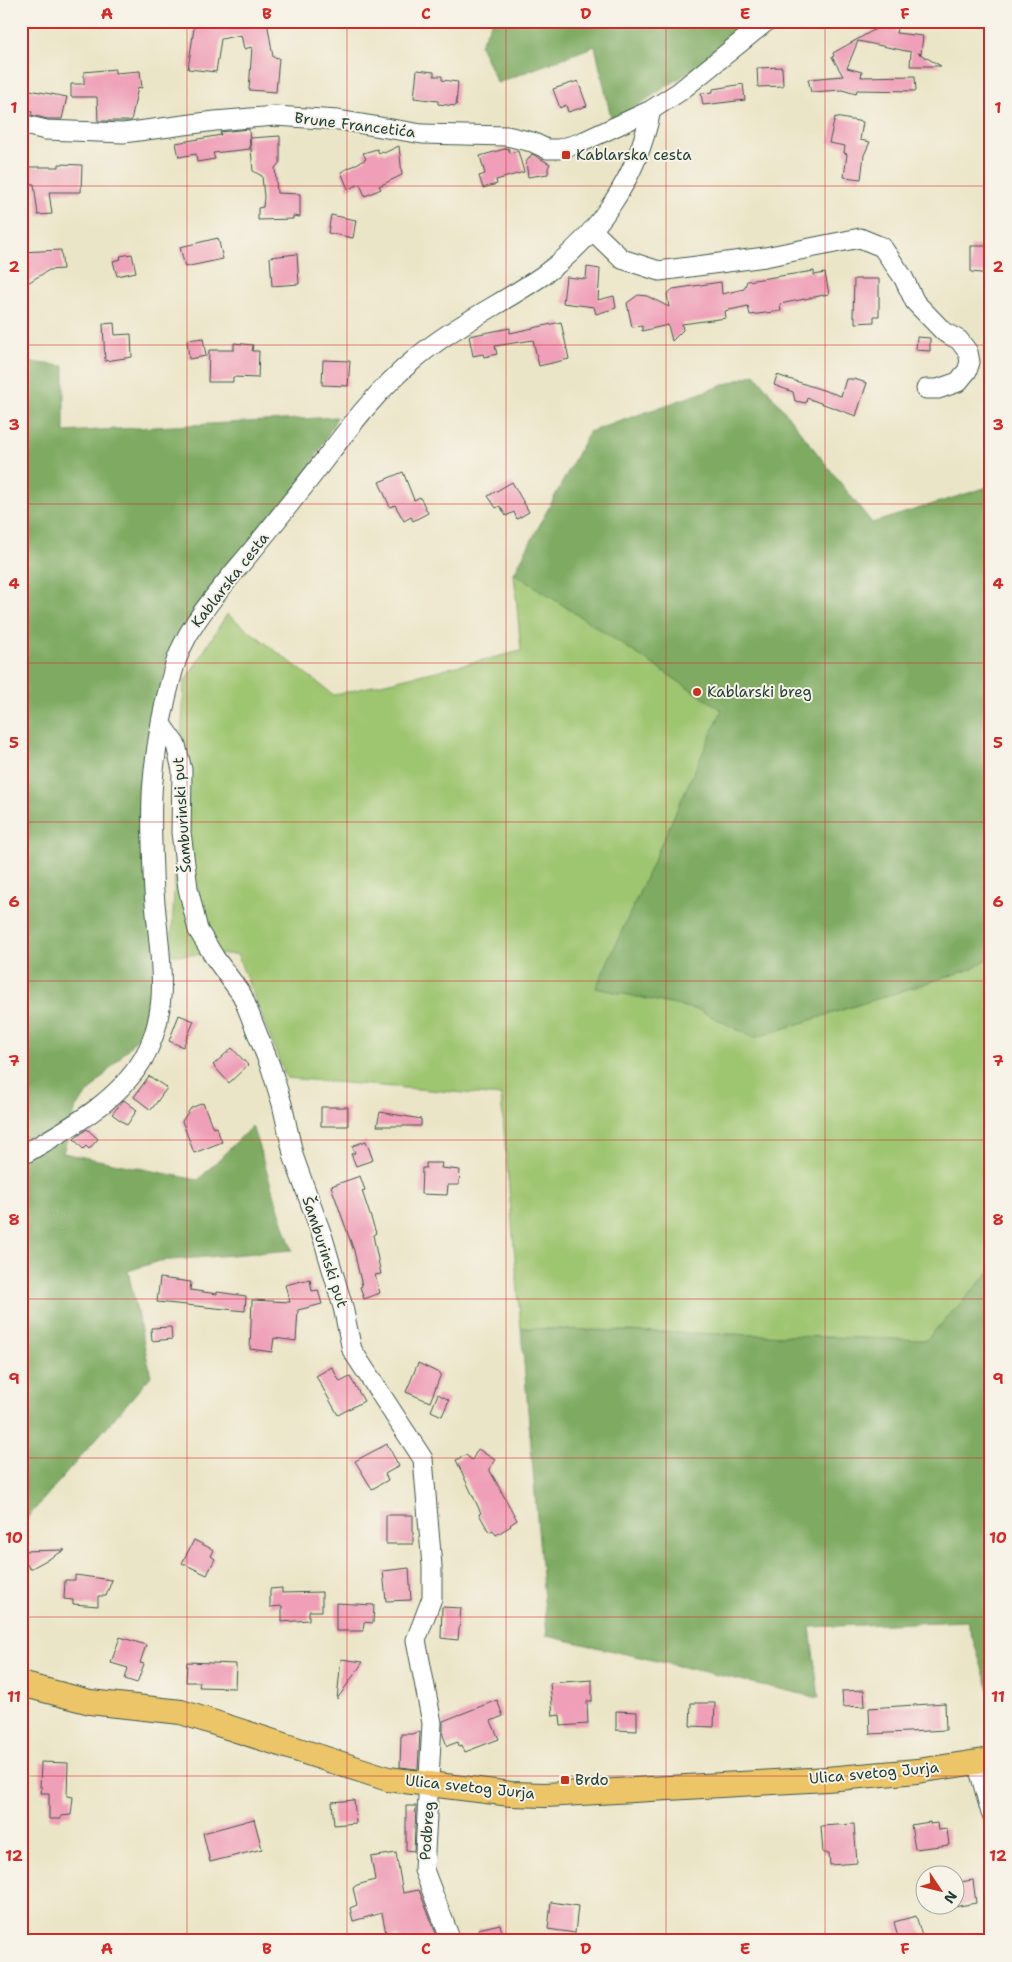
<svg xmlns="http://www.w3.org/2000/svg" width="1012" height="1962" font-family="'Shantell Sans',sans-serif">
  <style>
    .green { fill: #9ec570; stroke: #5e8152 }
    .forest { fill: #7eaa62; stroke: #4e744b }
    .building { fill: #ef9fb7 }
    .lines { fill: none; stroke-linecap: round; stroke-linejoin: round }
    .minor-casing { stroke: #3e564a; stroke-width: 21 }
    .major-casing { stroke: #3e564a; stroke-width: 26 }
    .minor { stroke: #fff; stroke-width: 19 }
    .major { stroke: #ecc569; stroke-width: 24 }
    .grid { fill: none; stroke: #d62828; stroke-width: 1; stroke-opacity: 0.55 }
    .poi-dot { fill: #c8321e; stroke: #f7f3e8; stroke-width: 2 }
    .labels { text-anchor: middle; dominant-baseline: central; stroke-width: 4; stroke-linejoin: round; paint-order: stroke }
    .street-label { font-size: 15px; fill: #1f3d34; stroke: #f7f3e8 }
    .poi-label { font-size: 15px; fill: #1f3d34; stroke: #f7f3e8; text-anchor: start }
    .neatline { fill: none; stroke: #d62828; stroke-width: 2 }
    .grid-label { font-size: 16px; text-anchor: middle; font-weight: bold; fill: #d62828 }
  </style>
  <rect width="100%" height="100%" fill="#f7f3e8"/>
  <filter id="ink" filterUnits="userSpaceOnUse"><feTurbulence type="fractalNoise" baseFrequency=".02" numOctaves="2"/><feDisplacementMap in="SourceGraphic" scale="10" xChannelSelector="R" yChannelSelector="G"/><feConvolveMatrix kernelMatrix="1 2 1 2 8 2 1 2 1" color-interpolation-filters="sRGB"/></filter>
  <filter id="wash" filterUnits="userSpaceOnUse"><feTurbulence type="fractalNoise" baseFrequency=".0096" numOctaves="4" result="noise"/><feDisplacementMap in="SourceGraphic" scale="20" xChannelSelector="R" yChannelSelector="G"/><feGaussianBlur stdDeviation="1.12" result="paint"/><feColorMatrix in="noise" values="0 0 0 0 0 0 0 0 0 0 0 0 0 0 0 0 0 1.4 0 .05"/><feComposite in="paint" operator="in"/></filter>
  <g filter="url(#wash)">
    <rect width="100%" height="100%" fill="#ebe5c7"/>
    <path class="green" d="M514 573 723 710 596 988 699 1010 754 1038 974 968 991 956V1105L986 1112 991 1118V1271L926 1340 521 1328 501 1096 286 1078 237 954 171 955 184 683 227 614 334 695 521 651Z"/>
    <path class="forest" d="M492 21H746L704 62 612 122 595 46 497 83 480 45Z
      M21 361 64 366V432L337 417 303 481 175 637 154 709 155 956 146 1028 76 1107 63 1153 198 1180 252 1126 292 1250 159 1261 128 1271 151 1376 21 1525Z
      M755 374 872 523 991 486V956L974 968 754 1038 699 1010 596 988 722 710 514 573 589 432Z
      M991 1271V1696L967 1621 810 1627 819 1698 547 1636 521 1328 926 1340Z"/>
    <g id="blocks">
      <path class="building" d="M195 21H267L273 57 279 58 276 92 249 90 252 47 244 49 241 35 221 39 216 72 188 69Z
        M888 22 898 24 896 33 923 36 921 54 918 53 941 66H910L911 52 858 41 847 68 862 72 861 77 915 76 916 91 857 90 856 94 842 90 811 92 808 79 843 76 832 57 834 56 833 53Z
        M782 67 783 86 758 87 757 68Z
        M115 69V73L140 71 142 88 138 87 131 121H98L97 97H71V84H84V72Z
        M417 70 434 72V76H442V80L458 82 456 106 438 104V101L414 98Z
        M578 81 587 106 568 112 566 105 560 108 553 89Z
        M743 84 745 100 703 105 701 93 713 92V89Z
        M24 89 67 97 62 119H48L31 115 32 112 21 110Z
        M835 117 863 122 860 140 870 142 864 155 861 179 844 177 847 154 844 153 845 146 829 143Z
        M249 129 250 149 213 153 215 159 197 162 196 154 179 157 176 143 221 135 220 132Z
        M280 136V162L275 168 277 193 300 194V217L293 216V219L258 220V208L263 207 264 197 262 176 253 171 250 138Z
        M399 146 402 175 379 186 381 189 365 196 360 184 348 189 341 172 366 159 363 153 377 149 379 153 383 151 384 153Z
        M508 148 510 153 518 151 524 172 496 180 497 184 483 188 479 176 485 174 480 156Z
        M532 154 550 164 548 168V174L528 177 526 162Z
        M59 164 82 165 81 192H49L52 214 38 215 34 184 21 183V167H59Z
        M331 215 356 220 353 238 328 233Z
        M218 238 223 259 185 267 180 247Z
        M971 246H991V274L971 272Z
        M61 250 63 269 49 270 21 287V252Z
        M132 254 136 272 117 276 113 261 121 259 120 256Z
        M297 254 299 284 272 286 270 257Z
        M587 267 600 269 598 300 614 296 616 308 596 314 594 307 563 303 566 277 586 279Z
        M814 271V275L825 273 829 294 780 304 781 311 750 315 748 306 725 311 726 318 682 324 683 330 672 341 668 325 642 331V326L632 327 627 303 638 295 647 296 669 307 667 294 673 289 721 282 722 294 744 289 747 281Z
        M854 279H879V316H874V322L855 323V316H853Z
        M561 322 569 359 539 366 533 340 495 346 497 354 484 357 483 354 473 356 469 336 510 328V333Z
        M114 323 115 335 131 334 132 357 105 361 103 324Z
        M917 337 930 338V351L916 350Z
        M203 338 206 356 189 359 187 340Z
        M234 343 253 345 252 351H259L258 378 233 377V382H208L209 350H234Z
        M323 360 350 361 348 386 322 385Z
        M777 375 841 396 846 379H854L867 383 856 416 807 398 806 403 795 401 793 392 774 385Z
        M403 472 414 500 420 497 428 513 413 521 411 517 404 521 395 505 390 507 379 482Z
        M512 482 529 512 517 519 514 512 506 516 500 506 496 508 488 496Z
        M179 1015 194 1021 183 1047 169 1041Z
        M232 1048 248 1065 229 1083 213 1065Z
        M149 1076 167 1088 151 1110 134 1097Z
        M124 1100 137 1110 127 1125 112 1114Z
        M203 1103 213 1128 216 1127 222 1142 194 1153 182 1121 191 1108Z
        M321 1107H348V1126H321Z
        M380 1112 421 1119V1126H377Z
        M87 1129 98 1139 89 1149 86 1146 83 1149 74 1139Z
        M366 1141 373 1160 356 1166 351 1154 355 1153 352 1146Z
        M426 1163H442L441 1168 460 1170 459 1185H448L447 1195 421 1194 422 1168H426Z
        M360 1176 365 1190 362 1191 376 1233 373 1235 381 1274 375 1275 380 1293 364 1299 360 1287 362 1286 354 1251 331 1186Z
        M160 1278 191 1282 190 1290 217 1294V1292L246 1296 245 1311 157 1302Z
        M310 1279 312 1291 318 1290 322 1304 298 1310 296 1341 274 1338 272 1352 250 1349 252 1300 290 1302 285 1285Z
        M171 1327 172 1339 152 1341 151 1328Z
        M418 1363 441 1374 430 1402 406 1392Z
        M332 1367 340 1382 350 1377 364 1401 338 1415 316 1376Z
        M438 1394 449 1400 442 1416 431 1411Z
        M387 1444 399 1466 385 1474 388 1480 372 1489 355 1461Z
        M478 1449 495 1460 489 1469 517 1520 510 1525 511 1526 496 1535 493 1530 489 1532 479 1514 481 1513 456 1460 466 1455 472 1460Z
        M386 1515H413V1544H386Z
        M194 1540 214 1550 211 1556 215 1559 207 1575 182 1563Z
        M65 1550 30 1569 21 1556V1551Z
        M409 1568 411 1600 386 1601 383 1571Z
        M75 1575 112 1580 106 1596H98V1606L73 1604V1600L64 1599 65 1580H75Z
        M282 1588V1593L322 1592V1611H309V1620L282 1622V1606L270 1607V1589Z
        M336 1603 374 1605 373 1623 364 1622 363 1631H336Z
        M442 1607 461 1608 458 1640 441 1638Z
        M120 1637 146 1645 140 1663 144 1664 137 1683 125 1679 128 1668 111 1663Z
        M341 1659 363 1662 337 1699Z
        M187 1662 236 1664 235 1688 199 1687 200 1682H186Z
        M592 1680V1701H587L588 1724 561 1726 560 1715 553 1716 550 1683Z
        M864 1690 865 1706 843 1707 842 1691Z
        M497 1700 503 1716 491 1721 499 1739 465 1752 462 1745 459 1746 458 1742 447 1746 443 1735V1721Z
        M691 1703H715L714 1727 690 1726Z
        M945 1703 946 1730 870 1734 869 1708Z
        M616 1711 637 1712V1731L616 1730Z
        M420 1731 418 1769 400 1767 401 1734H412Z
        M41 1762 68 1763 67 1796 73 1797 71 1815 61 1816V1819H49V1793H41L42 1787H40Z
        M354 1800 356 1823 334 1825 332 1802Z
        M406 1806H416L414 1851 406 1850Z
        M254 1819 262 1849 210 1862 203 1833Z
        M930 1822V1824L937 1823 938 1830 947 1829 949 1845 915 1849 911 1825Z
        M854 1824 857 1863 830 1865 829 1853H823L821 1826Z
        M396 1853 403 1893 419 1890 439 1941H400L399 1936 387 1938 382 1913 353 1921 350 1908 357 1905 353 1888 357 1885 375 1880 371 1857Z
        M973 1880 976 1903 954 1907V1883Z
        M551 1902 578 1906 575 1933 548 1929Z
        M916 1916 922 1936 899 1941 894 1922Z
        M500 1924 504 1941H481L478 1929Z"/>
    </g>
  </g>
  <g filter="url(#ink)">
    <use href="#blocks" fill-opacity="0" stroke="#3e564a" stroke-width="1"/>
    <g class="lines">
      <g class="minor-casing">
        <path id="minor" d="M21 124 46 130 123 133 215 121 275 116 338 120 422 134 507 136 532 142 547 149H559L580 143 651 110 679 92 767 21
          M593 231 622 259 659 271 765 257 860 238 882 247 903 277 915 302 944 332 959 340 968 352 970 362 967 371 958 382 938 389H926
          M161 724 176 745 182 770 181 832 188 888 198 930 215 958 242 995 271 1068 282 1104 294 1158 323 1238 343 1307 352 1350 423 1459 432 1566V1598L416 1640 432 1723 424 1870 451 1941
          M21 1156C65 1130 116 1104 143 1059 177 1001 154 935 153 872 152 842 150 811 153 781 156 744 163 707 173 671 183 633 209 603 234 572 254 549 273 525 292 501 333 451 365 400 416 358 454 326 501 304 542 276 597 237 638 177 651 110
          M977 1762 991 1813"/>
      </g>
      <g class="major-casing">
        <path id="major" d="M21 1684 90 1702 181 1712 388 1779 511 1794 545 1795 827 1779 917 1771 991 1760"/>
      </g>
      <use href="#minor" class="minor"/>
      <use href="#major" class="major"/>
    </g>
  </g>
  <path class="grid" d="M187 21V1941M347 21V1941M506 21V1941M666 21V1941M825 21V1941M21 186H991M21 345H991M21 504H991M21 663H991M21 822H991M21 981H991M21 1140H991M21 1299H991M21 1458H991M21 1617H991M21 1776H991"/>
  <g class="poi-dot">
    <rect x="561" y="150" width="10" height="10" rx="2.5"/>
    <circle cx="697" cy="692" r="5"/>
    <rect x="560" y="1775" width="10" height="10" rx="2.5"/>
  </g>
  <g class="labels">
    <g class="street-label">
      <text transform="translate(355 125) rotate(7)">Brune Francetića</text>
      <text transform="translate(230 580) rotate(-52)">Kablarska cesta</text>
      <text transform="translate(182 815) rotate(-94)">Šamburinski put</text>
      <text transform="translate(325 1252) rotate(72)">Šamburinski put</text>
      <text transform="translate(874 1773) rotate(-5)">Ulica svetog Jurja</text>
      <text transform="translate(470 1787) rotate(6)">Ulica svetog Jurja</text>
      <text transform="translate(427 1831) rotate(-86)">Podbreg</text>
    </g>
    <g class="poi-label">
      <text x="576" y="155">Kablarska cesta</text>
      <text x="707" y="692">Kablarski breg</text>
      <text x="575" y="1780">Brdo</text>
    </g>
  </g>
  <rect width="1012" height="1962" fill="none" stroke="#f7f3e8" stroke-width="55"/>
  <g transform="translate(940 1890) rotate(125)"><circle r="24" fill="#f7f3e8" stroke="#a1aaa0"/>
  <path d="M0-4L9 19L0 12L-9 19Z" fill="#c8321e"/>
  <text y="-8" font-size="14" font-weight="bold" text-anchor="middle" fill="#1f3d34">N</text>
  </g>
  <rect x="28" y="28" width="956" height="1906" class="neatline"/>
  <g class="grid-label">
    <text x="107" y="19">A</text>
    <text x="267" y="19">B</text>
    <text x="426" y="19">C</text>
    <text x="586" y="19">D</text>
    <text x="745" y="19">E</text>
    <text x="905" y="19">F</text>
    <text x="14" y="113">1</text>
    <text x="998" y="113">1</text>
    <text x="14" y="272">2</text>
    <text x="998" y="272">2</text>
    <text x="14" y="430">3</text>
    <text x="998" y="430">3</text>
    <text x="14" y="589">4</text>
    <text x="998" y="589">4</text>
    <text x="14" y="748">5</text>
    <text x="998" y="748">5</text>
    <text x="14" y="907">6</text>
    <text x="998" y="907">6</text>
    <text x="14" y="1066">7</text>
    <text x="998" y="1066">7</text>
    <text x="14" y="1225">8</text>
    <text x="998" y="1225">8</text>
    <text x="14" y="1384">9</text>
    <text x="998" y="1384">9</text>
    <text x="14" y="1543">10</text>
    <text x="998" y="1543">10</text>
    <text x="14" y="1702">11</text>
    <text x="998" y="1702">11</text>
    <text x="14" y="1861">12</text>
    <text x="998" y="1861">12</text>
    <text x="107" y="1954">A</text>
    <text x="267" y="1954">B</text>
    <text x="426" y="1954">C</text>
    <text x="586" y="1954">D</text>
    <text x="745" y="1954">E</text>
    <text x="905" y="1954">F</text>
  </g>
</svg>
